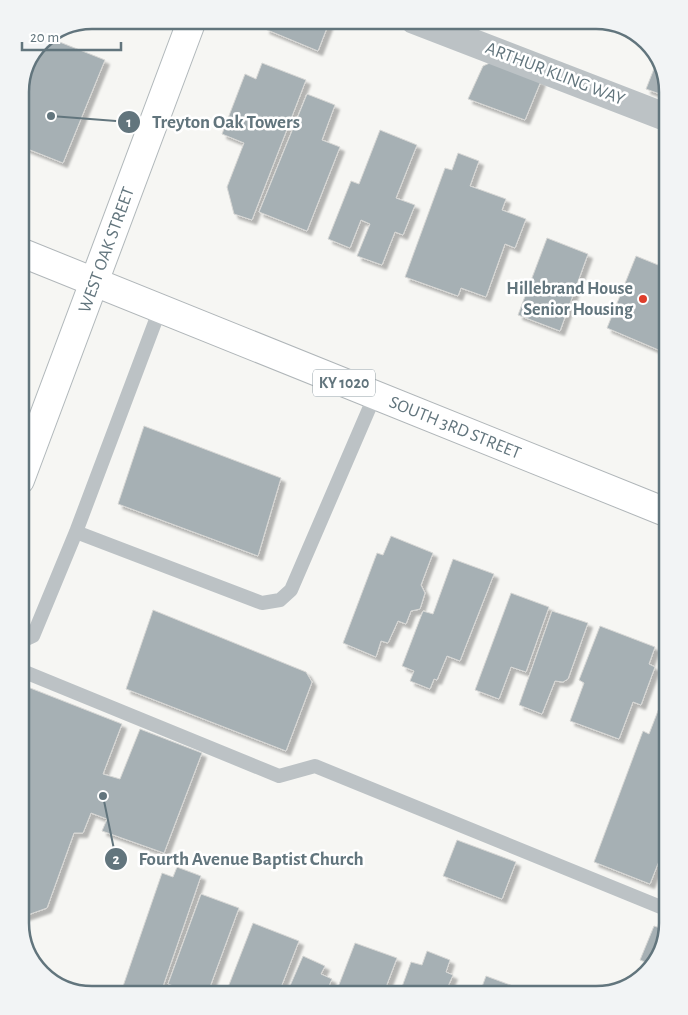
<svg xmlns="http://www.w3.org/2000/svg" width="688" height="1015" font-family="'Alegreya Sans',sans-serif">
  <style>
    .building { fill: #a6b0b4; stroke: #d7d7d5; filter: url(#shadow) }
    .lines { fill: none; stroke-linecap: round; stroke-linejoin: round }
    .secondary-casing { stroke: #b1b8bb; stroke-width: 30 }
    .primary-casing { stroke: #b0b6b9; stroke-width: 30 }
    .lane { stroke: #bcc2c5; stroke-width: 14 }
    .street { stroke: #bcc2c5; stroke-width: 28 }
    .secondary { stroke: #fff; stroke-width: 28 }
    .primary { stroke: #fff; stroke-width: 28 }
    .poi-dot { fill: #de3d2b; stroke: #fff; stroke-width: 2 }
    .labels { text-anchor: middle; dominant-baseline: central; stroke-width: 5; stroke-linejoin: round; paint-order: stroke }
    .shield { fill: #fff; stroke: #919ea4; stroke-width: 1 }
    .shield-label { font-size: 16px; font-weight: bold; fill: #62757d }
    .street-label { font-size: 18px; fill: #62757d; stroke: #fff }
    .poi-label { font-size: 18px; font-weight: bold; fill: #62757d; stroke: #fff; text-anchor: end }
    .rim { fill: none; stroke: #62757d; stroke-width: 2.5 }
    .leader { fill: none; stroke: #62757d; stroke-width: 2 }
    .callout-dot { fill: #62757d; stroke: #fff; stroke-width: 2 }
    .mark-label { font-size: 15px; text-anchor: middle; font-weight: bold; fill: #fff }
    .callout-label { font-size: 19px; text-anchor: middle; font-weight: bold; fill: #62757d; stroke: #fff; stroke-width: 5; stroke-linejoin: round; paint-order: stroke }
  </style>
  <defs>
    <filter id="shadow"><feDropShadow dx="4.5" dy="4.5" stdDeviation="1" flood-color="#0004"/></filter>
  </defs>
  <rect width="100%" height="100%" fill="#f6f6f3"/>
  <path class="building" d="M269 20H330L318 51 265 29Z
    M47 37 105 60 63 163 20 146V87Z
    M657 61 660 62 668 97 646 89Z
    M492 62 541 81 525 120 468 99 483 66Z
    M262 63 306 80 252 220 234 214 227 187 244 143 222 134 245 74 256 79Z
    M307 94 335 105 322 140 340 147 307 231 259 212Z
    M380 130 417 145 396 198 415 205 403 235 395 232 382 265 357 256 370 224 361 220 350 248 328 239 351 181 359 184Z
    M458 153 479 161 470 186 506 199 502 210 526 219 515 248 505 244 486 297 461 288 458 296 405 277 445 168 452 170Z
    M547 238 588 254 560 331 518 315Z
    M636 256 668 269V354L607 328Z
    M144 426 281 478 258 556 118 504Z
    M391 536 433 553 421 585 425 593 420 609 411 611 406 624 398 621 388 643 381 641 376 657 343 643 377 553 383 555Z
    M453 559 494 574 460 661 447 656 437 680 434 679 430 689 410 681 414 671 402 666 423 611 433 614Z
    M511 593 549 607 526 672 511 667 499 699 475 690Z
    M153 610 306 672 312 682 286 751 126 689Z
    M552 611 588 623 568 679 563 682 555 681 542 714 519 705Z
    M600 626 655 647 649 664 655 667 641 705 633 702 619 739 570 721 584 683 579 680Z
    M20 684 122 724 103 774 120 779 140 729 202 753 164 853 102 831 107 819 91 813 83 833H74L47 908 22 917 20 925Z
    M668 685V838L650 884 594 862 643 731 649 734Z
    M457 840 516 862 502 899 443 876Z
    M177 867 201 876 160 995H120L162 873 173 877Z
    M201 894 239 908 207 995H197L168 984Z
    M253 923 299 941 278 995H225Z
    M654 926 666 930 658 959 647 970 650 964 640 960Z
    M355 943 397 958 383 995H335Z
    M427 951 450 960 446 972 453 975 446 991 457 995H399L411 962 422 965Z
    M303 956 325 966 321 974 332 979 325 995H286Z
    M486 976 513 986 510 995H479Z"/>
  <g class="lines">
    <g class="secondary-casing">
      <path id="secondary" d="M20 480 192 20"/>
    </g>
    <g class="primary-casing">
      <path id="primary" d="M20 252 668 513"/>
    </g>
    <path class="lane" d="M76 532 262 603 280 600 291 590 375 395
      M20 642 33 636 76 532 160 309
      M20 670 279 776 315 766 668 910"/>
    <path class="street" d="M414 20 668 118"/>
    <use href="#secondary" class="secondary"/>
    <use href="#primary" class="primary"/>
  </g>
  <circle class="poi-dot" cx="643" cy="299" r="5"/>
  <g class="labels">
    <rect class="shield" x="313" y="369.5" width="62" height="27" rx="4"/>
    <g class="shield-label">
      <text x="344" y="383">KY 1020</text>
    </g>
    <g class="street-label">
      <text transform="translate(555 74) rotate(21)">ARTHUR KLING WAY</text>
      <text transform="translate(107 250) rotate(-70)">WEST OAK STREET</text>
      <text transform="translate(455 428) rotate(22)">SOUTH 3RD STREET</text>
    </g>
    <g class="poi-label">
      <text x="633" y="289">Hillebrand House<tspan x="633" dy="21">Senior Housing</tspan></text>
    </g>
  </g>
  <path d="M0 0H688V1015H0ZM92 29H596A63 63 0 0 1 659 92V923A63 63 0 0 1 596 986H92A63 63 0 0 1 29 923V92A63 63 0 0 1 92 29Z" fill="#f2f4f5" fill-rule="evenodd"/>
  <path class="rim" d="M92 29H596A63 63 0 0 1 659 92V923A63 63 0 0 1 596 986H92A63 63 0 0 1 29 923V92A63 63 0 0 1 92 29Z"/>
  <path class="leader" d="M51 116L129 122M103 796L116 859"/>
  <g class="callout-dot">
    <circle cx="51" cy="116" r="5"/>
    <circle cx="103" cy="796" r="5"/>
    <circle cx="129" cy="122" r="12"/>
    <circle cx="116" cy="859" r="12"/>
  </g>
  <g class="mark-label">
    <text x="129" y="127">1</text>
    <text x="116" y="864">2</text>
  </g>
  <g class="callout-label">
    <text x="226" y="128">Treyton Oak Towers</text>
    <text x="251" y="865">Fourth Avenue Baptist Church</text>
  </g>
  <path d="M22 42v8h99v-8" fill="none" stroke="#62757d" stroke-width="2.5"/>
  <text x="30" y="42" font-size="15" fill="#62757d" stroke="#ffffff" stroke-width="4" paint-order="stroke">20 m</text>
</svg>
